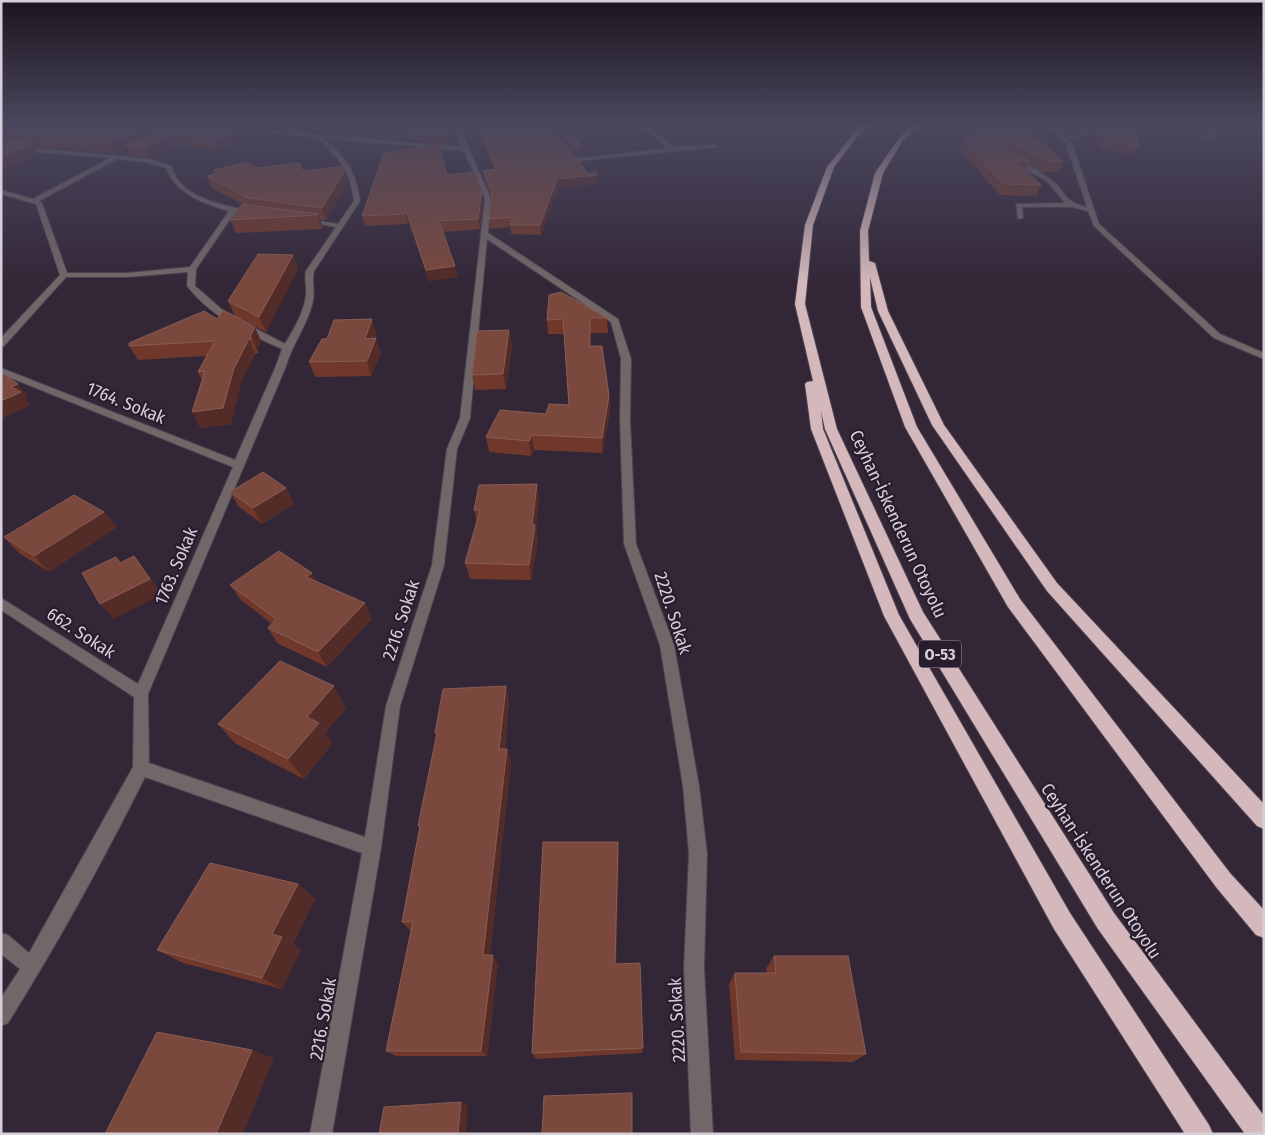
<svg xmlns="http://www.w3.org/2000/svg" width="1265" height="1135" font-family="'Fira Sans Condensed',sans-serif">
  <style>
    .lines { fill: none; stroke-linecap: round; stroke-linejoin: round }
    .minor-casing { stroke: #4d4251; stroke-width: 2 }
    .highway-casing { stroke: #4d4251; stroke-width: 2 }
    .minor { fill: #726768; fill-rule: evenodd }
    .highway { fill: #d4b8bb; fill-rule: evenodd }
    .wall { fill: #70382a }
    .shaded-wall { fill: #532b27 }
    .building { fill: #7b483d; stroke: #895d55 }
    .labels { text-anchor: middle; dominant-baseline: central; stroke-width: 4.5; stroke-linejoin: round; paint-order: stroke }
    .shield { fill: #291d2d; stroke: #a299a5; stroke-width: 1 }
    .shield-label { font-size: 16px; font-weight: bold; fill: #d6ced9 }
    .street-label { font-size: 18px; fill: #d6ced9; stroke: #291d2d }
  </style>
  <rect width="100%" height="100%" fill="#332737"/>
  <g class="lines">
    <g class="minor-casing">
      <path id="minor" d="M448 124H454L461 131 491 199 488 233 618 319 631 359 630 420 636 544 674 645 699 786 707 854 704 968 713 1134H691L684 968 689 854 683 786 660 645 624 544 620 420 621 359 611 322 487 239 470 418 457 449 444 565 400 706 381 848 332 1134H310L362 853 145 777C103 861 58 943 8 1023L1 1026V998L20 969 1 954V933L8 935 29 953 133 767 134 697 1 610V598L138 684 233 467 1 374V368L235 460 276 366 282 349C247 333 211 317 187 286L188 272 127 277H66L4 346 1 347V338L60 275 36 204 1 194V190L33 199 110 158 1 149V145L150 159 171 166C173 169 174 173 176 177 191 201 229 206 254 212V214L252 215 235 212 196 269 195 286 226 313 285 344C294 329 304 312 306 295 307 286 304 280 306 271L336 227 303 221 306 219 338 224 354 201C349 166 340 161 317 137L248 131 246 128 462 147 456 132ZM324 138 464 151 485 199 460 418 447 449 432 565 386 706 365 837 149 763 148 694 286 366C292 345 306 327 312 305 316 293 311 282 314 271L360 201C356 171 346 158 324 138ZM117 159 147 162 166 168C176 194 204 204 229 211L190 267 127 273H67L42 203 39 201Z
        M641 124H646L674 147 715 145 718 147 577 161 574 159 668 148Z
        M1047 124H1053L1064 135 1082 134 1085 124H1089L1086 136 1067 138 1072 143 1099 224 1220 334 1264 353V359L1214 338 1094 226 1088 211 1072 207H1022L1023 218 1018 219 1016 204 1065 203 1048 182 1010 160 1012 157C1025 162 1039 171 1050 179 1068 191 1059 200 1087 207L1066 144Z"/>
    </g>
    <g class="highway-casing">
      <path id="highway" d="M865 124H872L860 133 834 167 813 225 805 304 837 429 923 612 1114 913 1264 1116V1134H1245L1098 929 910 619 825 429 821 411 823 429 899 615 1070 913 1209 1125 1213 1134H1185L1054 929 884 616 811 429 805 384 807 382 813 381 795 304 805 225 827 167 856 131Z
        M914 124H920L903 140 883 173 868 231 869 261 875 263 888 311 944 425 1057 583 1264 804V829L1257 826 1047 591 932 425 878 311 870 277 871 307 917 427 1020 599 1230 873 1264 910V938L1256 935 1216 887 1008 607 905 427 861 307 860 231 875 173 899 138Z"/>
    </g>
    <use href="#minor" class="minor"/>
    <use href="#highway" class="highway"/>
  </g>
  <path class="wall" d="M1 124H381L375 135 318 125 311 128 286 126 278 129 262 127 264 134 218 150 178 145 149 156 130 155 127 148 116 153 33 146 38 154 1 170Z
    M456 124H465L461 128Z
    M474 124H547L589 174 598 183 558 188 541 235 511 234 510 227 490 229 489 219 491 195 485 180 483 171 495 170Z
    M551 124H567L580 146 581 155H579Z
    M594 124H646V131H602Z
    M649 124H739L738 130 657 131Z
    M979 124H1020L1063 161 1058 172H1043L1028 164 1026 170 1041 185 1036 196 1000 195 960 150 963 140Z
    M1058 124H1084L1082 127Z
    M1090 124H1228L1215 141 1133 127 1139 146 1135 154 1100 150 1089 130 1091 124Z
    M393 130 455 134 446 144 395 138Z
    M255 168 303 171 348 182 326 220H320L323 227 322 229 236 233 230 220 242 204 211 188 207 176 216 174 214 170Z
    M447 175 483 199 480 229 443 232 458 277 429 281 409 221 407 224 365 226 362 216Z
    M293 255 298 269 266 332 235 316 228 301Z
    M607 318 608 333H590V346L609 396 610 412 602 453 534 450 531 456 489 452 486 437 546 414 569 405 564 334H548L547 320Z
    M217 319 261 341 257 350 259 353 255 354 241 383 231 424 200 428 202 380 198 372 206 356 138 360 129 346Z
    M377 333 375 338 381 353 371 376 315 377 309 362 327 339Z
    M512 345 506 389 475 390 472 375Z
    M537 484 539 500 536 527 538 541 531 580 470 579 465 563 477 521 474 510Z
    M286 488 294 504 262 524 239 507 230 492Z
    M117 527 49 572 19 553 4 537Z
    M230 585 365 603 372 619 327 667 277 643 268 628 272 624 241 600Z
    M506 686 509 701 505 749H507L511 762 490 955 498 964 487 1056H396L386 1051 411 931 402 922 420 829 418 826 437 736 435 733Z
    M346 708 325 733 332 744 304 779 236 744 218 724Z
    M618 842 619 854 616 964 643 1048 642 1053 536 1059 532 1053Z
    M298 884 315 899 293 944 301 950 282 989 183 963 157 950Z
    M774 956 866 1054 853 1062 735 1060 729 984 735 973H767L766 969Z"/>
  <path class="shaded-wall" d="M156 124H183L125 145 127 148 116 153 111 142Z
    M261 124 264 134 218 150 213 140Z
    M277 124H285L286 126 278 129Z
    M310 124H318V125L311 128Z
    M373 124H381L375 135 373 125Z
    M460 124H465L461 128Z
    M1227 124H1228L1215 141 1220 133Z
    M454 126 455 134 446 144 445 135Z
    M174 135 178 145 149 156 144 146Z
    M32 144 38 154 1 170V157Z
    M580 146 581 155H579L578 147Z
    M345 170 348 182 326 220 322 208Z
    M597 175 598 183 558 188 541 235 540 225 557 179Z
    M482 189 483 199 480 229 478 219Z
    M406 211 409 221 407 224 405 214Z
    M318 214 323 227 322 229 317 215Z
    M293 255 298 269 266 332 259 317Z
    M455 266 458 277 429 281 426 270Z
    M372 319 377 333 371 350 376 338 381 353 371 376 367 361 365 339Z
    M255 327 261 341 257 350 252 338 250 337Z
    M509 330 512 345 506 389 503 374Z
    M249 339 255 354 241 383 231 424 200 428 192 412 234 368Z
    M18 384 28 397 25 398 31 405 1 419V401L11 387Z
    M609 396 610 412 602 453V438Z
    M532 435 534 450 531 456 529 441Z
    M537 484 539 500 536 527 538 541 531 580 529 565 532 525Z
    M286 488 294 504 262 524 253 508Z
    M104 512 117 527 49 572 34 556Z
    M134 556 146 572 162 594 114 619 100 604Z
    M312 573 320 588 306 577Z
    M365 603 372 619 327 667 318 652Z
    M334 686 346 708 325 733 332 744 304 779 288 759 307 717Z
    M506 686 509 701 503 762 499 749Z
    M507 749 511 762 489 964 483 955Z
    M618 842 619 854 616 972 615 964Z
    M298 884 315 899 293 944 301 950 282 989 262 978 272 934Z
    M493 955 498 964 487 1056 481 1051Z
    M252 1050 274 1058 243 1134H216Z
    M461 1102 468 1106 466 1134H458Z"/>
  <path class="building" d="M1 124H156L111 142 1 134Z
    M172 124H261L213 140 174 135 144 146 125 145Z
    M395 124H451L454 126 445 135 393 130Z
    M476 124H547L589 174 595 171 597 175 557 179 540 225H510L513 217 489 219 492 190 483 171 497 169Z
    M558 124H567L580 146 578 147Z
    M600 124H646L602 125Z
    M979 124H1020L1063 161H1047L996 135 993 130 988 129 986 131 989 140 1029 161H1016L1041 185 1004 184 963 140Z
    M1094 124H1132L1139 146 1104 142Z
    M1162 124H1227L1220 133Z
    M1 141 32 144 1 157Z
    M439 144 447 175 474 172 482 189 478 219 439 221 455 266 426 270 406 211 405 214 362 216 384 153Z
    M248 162 255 168 300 163 302 171 344 166 345 170 322 208 248 198 207 176 218 173 214 170Z
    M242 204 318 214 317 215 230 220Z
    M258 254 293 255 259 317 228 301Z
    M561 292 607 318H590V346H602L609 396 602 438 532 435 529 441 486 437 500 410 546 414 549 404 569 405 563 319 547 320 549 295Z
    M223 310 255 327 250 337 252 338 249 339 234 368 223 408 192 412 205 371 198 372 215 341 129 346V343L204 311 217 319Z
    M372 319 365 339 376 338 367 361 309 362 322 339H327L334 320Z
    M509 330 503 374 472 375 477 331Z
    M1 372 18 384 11 387 21 392 1 401Z
    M263 472 286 488 253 508 230 492Z
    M537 484 532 525H535L529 565 465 563 480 510H474L479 485Z
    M74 495 104 512 34 556 4 537Z
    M279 551 312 573 306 577 365 603 318 652 268 628 276 619 230 585Z
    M134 556 150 579 100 604 82 573 116 557 120 563Z
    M280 661 334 686 307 717 319 723 288 759 218 724Z
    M506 686 499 749H507L483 955H493L481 1051H386L413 921 402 922 420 826H418L437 733H435L443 689Z
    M543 842H618L615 964 640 963 643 1048 532 1053Z
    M210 863 298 884 272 934 282 937 262 978 157 950Z
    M774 956H848L866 1054 741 1052 735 973H776Z
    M157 1032 252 1050 216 1134H105Z
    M632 1093V1134H542L544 1096Z
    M461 1102 458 1134H379L384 1107Z"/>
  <linearGradient id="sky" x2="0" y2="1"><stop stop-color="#1c151e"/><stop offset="0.44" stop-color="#4a475e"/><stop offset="1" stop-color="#4a475e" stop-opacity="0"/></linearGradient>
  <rect width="1265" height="283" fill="url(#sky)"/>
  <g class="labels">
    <rect class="shield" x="919" y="640.5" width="42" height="27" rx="4"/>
    <g class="shield-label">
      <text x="940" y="654">O-53</text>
    </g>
    <g class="street-label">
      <text transform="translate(126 403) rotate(22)">1764. Sokak</text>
      <text transform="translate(898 524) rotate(65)">Ceyhan-İskenderun Otoyolu</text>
      <text transform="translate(176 566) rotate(-67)">1763. Sokak</text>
      <text transform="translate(673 613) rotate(72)">2220. Sokak</text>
      <text transform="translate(401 620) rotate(-72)">2216. Sokak</text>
      <text transform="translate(81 633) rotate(33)">662. Sokak</text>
      <text transform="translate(1101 871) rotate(57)">Ceyhan-İskenderun Otoyolu</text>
      <text transform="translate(323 1019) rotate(-80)">2216. Sokak</text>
      <text transform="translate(677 1020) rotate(-93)">2220. Sokak</text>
    </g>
  </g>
  <rect width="1265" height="1135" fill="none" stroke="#d6ced9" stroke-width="5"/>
</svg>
